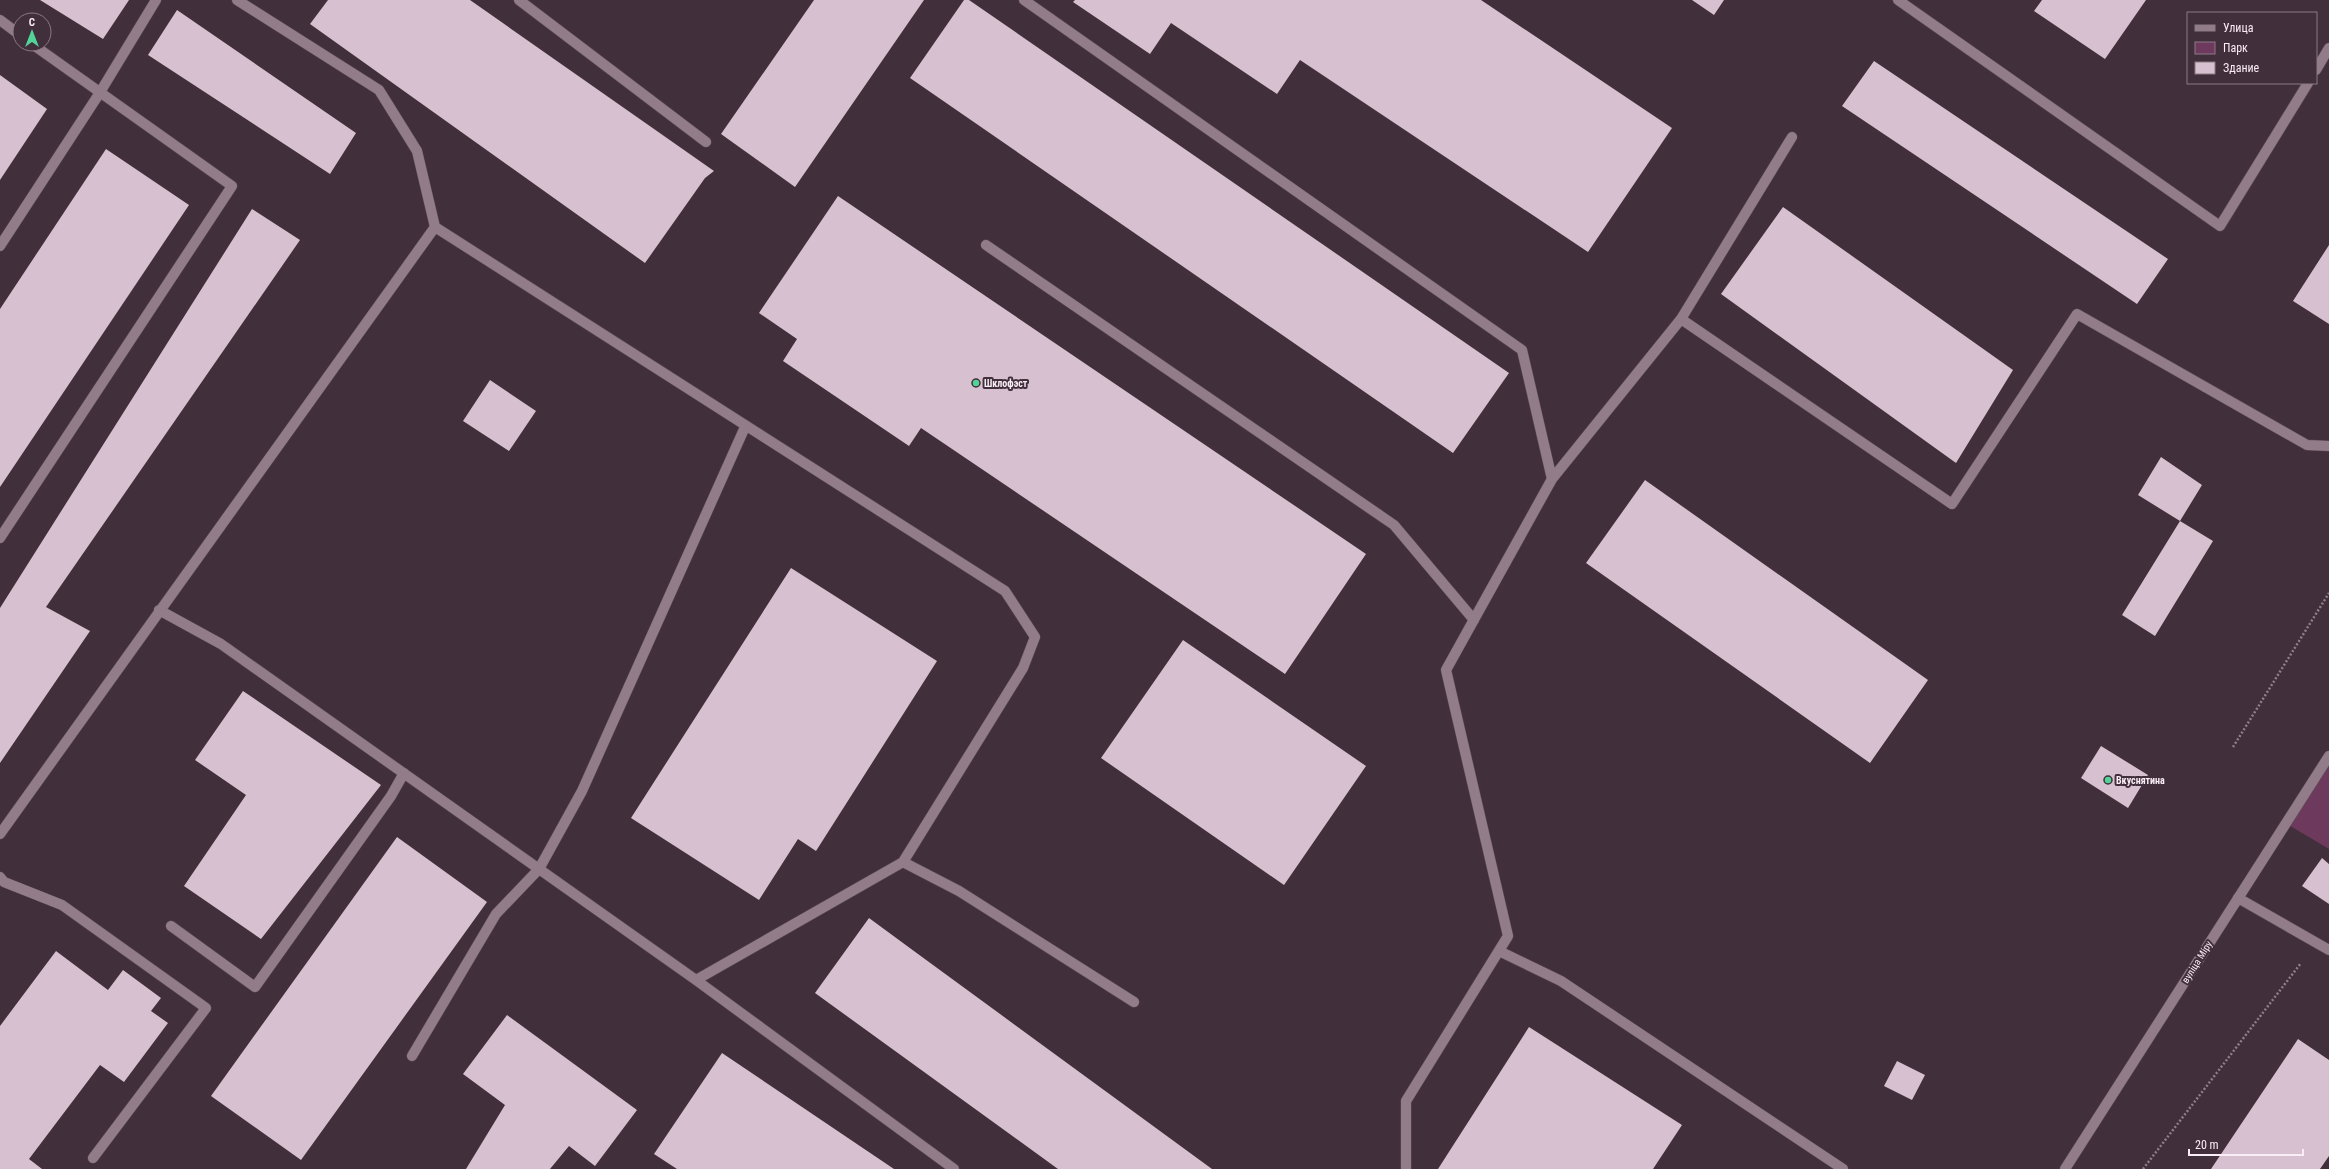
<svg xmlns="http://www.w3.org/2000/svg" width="2329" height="1169" font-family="'Roboto Condensed',sans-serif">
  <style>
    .green { fill: #6d395d }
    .building { fill: #d7c0cf }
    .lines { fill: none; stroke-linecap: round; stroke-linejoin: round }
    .service-casing { stroke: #5e4e59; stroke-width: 11 }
    .tertiary-casing { stroke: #5e4e59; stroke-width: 11 }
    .path { stroke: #8f7f89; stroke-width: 2.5; stroke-dasharray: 2 2; stroke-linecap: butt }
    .service { stroke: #927c8a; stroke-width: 10 }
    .tertiary { stroke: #927c8a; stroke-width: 10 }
    .poi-dot { fill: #52d397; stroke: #412f3b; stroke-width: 1.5 }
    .labels { text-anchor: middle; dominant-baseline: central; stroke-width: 4; stroke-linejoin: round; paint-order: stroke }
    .poi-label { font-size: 10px; font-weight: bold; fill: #faedf5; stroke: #412f3b; text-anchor: start }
    .street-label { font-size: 10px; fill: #faedf5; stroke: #412f3b }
  </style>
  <rect width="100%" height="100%" fill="#412f3b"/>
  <path class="green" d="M2329 753V849L2285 823Z"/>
  <path class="building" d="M40 0H129L103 39Z
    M328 0H470L714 171 705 178 645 263 310 24Z
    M814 0H924L795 187 721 134Z
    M964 0H969L1509 373 1453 453 910 78Z
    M1075 0H1481L1672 128 1588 252 1300 60 1277 94 1171 23 1150 54 1073 2Z
    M1692 0H1724L1714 15Z
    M2042 0H2146L2105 59 2034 11Z
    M177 10 356 133 330 174 148 55Z
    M1874 61 2168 259 2137 304 1842 106Z
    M0 75 47 109 0 180Z
    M106 149 189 205 0 487V309Z
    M838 196 1366 554 1285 674 921 428 909 446 783 361 797 339 759 313Z
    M1783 207 2013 370 1956 463 1721 294Z
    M252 209 300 240 46 607 90 631 0 763V608Z
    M2329 245V324L2293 301Z
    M490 380 536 411 509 451 463 421Z
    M2161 457 2202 485 2180 521 2138 495Z
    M1645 480 1928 680 1870 763 1586 563Z
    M2180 521 2213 541 2155 636 2122 615Z
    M791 568 937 661 816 851 798 839 759 900 631 818Z
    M1183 640 1366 766 1284 885 1101 758Z
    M243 691 381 785 261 939 184 886 246 795 195 760Z
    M2101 746 2148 775 2128 808 2081 778Z
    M397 837 487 902 301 1160 211 1096Z
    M2322 858 2329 864V904L2302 886Z
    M869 918 918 954 1212 1169H1058L815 993Z
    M56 951 108 990 123 970 161 998 151 1011 168 1023 124 1082 100 1065 29 1159 42 1169H0V1026Z
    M507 1015 637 1110 595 1166 569 1146 550 1169H466L505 1105 463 1074Z
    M1529 1027 1682 1125 1653 1169H1438Z
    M2298 1039 2329 1060V1156L2320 1169H2211Z
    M722 1053 894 1169H677L654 1154Z
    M1897 1061 1925 1075 1912 1100 1884 1086Z"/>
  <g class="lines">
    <g class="service-casing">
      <path id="service" d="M237 0 379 90 417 151 435 227
        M519 0 706 142
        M1024 0 1522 350 1552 479 1446 670 1508 936 1406 1101V1169
        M1898 0 2220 226 2308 83
        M0 20 20 35
        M2316 70 2329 48
        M986 245 1394 525 1474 620
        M0 246 99 94 156 0
        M1681 319 1952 504 2077 314 2307 445 2329 446
        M1552 479 1681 319 1792 137
        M0 538 232 186 32 44
        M159 610 221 644 696 980 954 1169
        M0 834 435 227 1005 591 1035 637 1023 668 903 862 696 980
        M903 862 959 891 1134 1002
        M0 877 4 882 62 905 206 1008 93 1158
        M2238 898 2329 950
        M171 926 255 987 391 796 404 773
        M1499 951 1561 981 1843 1169
        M412 1056 496 914 539 869 582 791 745 427"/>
    </g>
    <g class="tertiary-casing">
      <path id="tertiary" d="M2065 1169 2329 756"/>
    </g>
    <path class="path" d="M2233 747 2329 593
      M2143 1169 2301 963"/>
    <use href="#service" class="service"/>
    <use href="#tertiary" class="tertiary"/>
  </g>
  <g class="poi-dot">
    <circle cx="976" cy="383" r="4"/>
    <circle cx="2108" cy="780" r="4"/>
  </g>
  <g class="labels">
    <g class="poi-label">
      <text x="984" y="383">Шклофэст</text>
      <text x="2116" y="780">Вкуснятина</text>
    </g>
    <g class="street-label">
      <text transform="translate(2197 962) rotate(-58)">вуліца Міру</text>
    </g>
  </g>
  <rect x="2187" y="12" width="130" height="72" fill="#412f3b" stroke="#8b7b85"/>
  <rect x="2195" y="25" width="20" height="6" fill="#927c8a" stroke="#8b7b85"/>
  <text x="2223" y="32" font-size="12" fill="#faedf5">Улица</text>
  <rect x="2195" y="42" width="20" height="12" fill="#6d395d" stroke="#8b7b85"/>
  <text x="2223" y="52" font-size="12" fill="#faedf5">Парк</text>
  <rect x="2195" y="62" width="20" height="12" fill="#d7c0cf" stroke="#8b7b85"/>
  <text x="2223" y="72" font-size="12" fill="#faedf5">Здание</text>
  <g transform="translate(32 32)"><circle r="19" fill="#412f3b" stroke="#8b7b85"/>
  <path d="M0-3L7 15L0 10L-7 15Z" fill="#52d397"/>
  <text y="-6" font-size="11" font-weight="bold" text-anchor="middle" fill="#faedf5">С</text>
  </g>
  <path d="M2189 1149v6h114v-6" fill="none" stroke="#faedf5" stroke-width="2"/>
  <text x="2195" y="1149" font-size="12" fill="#faedf5" stroke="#412f3b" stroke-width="3" paint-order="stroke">20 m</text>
</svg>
